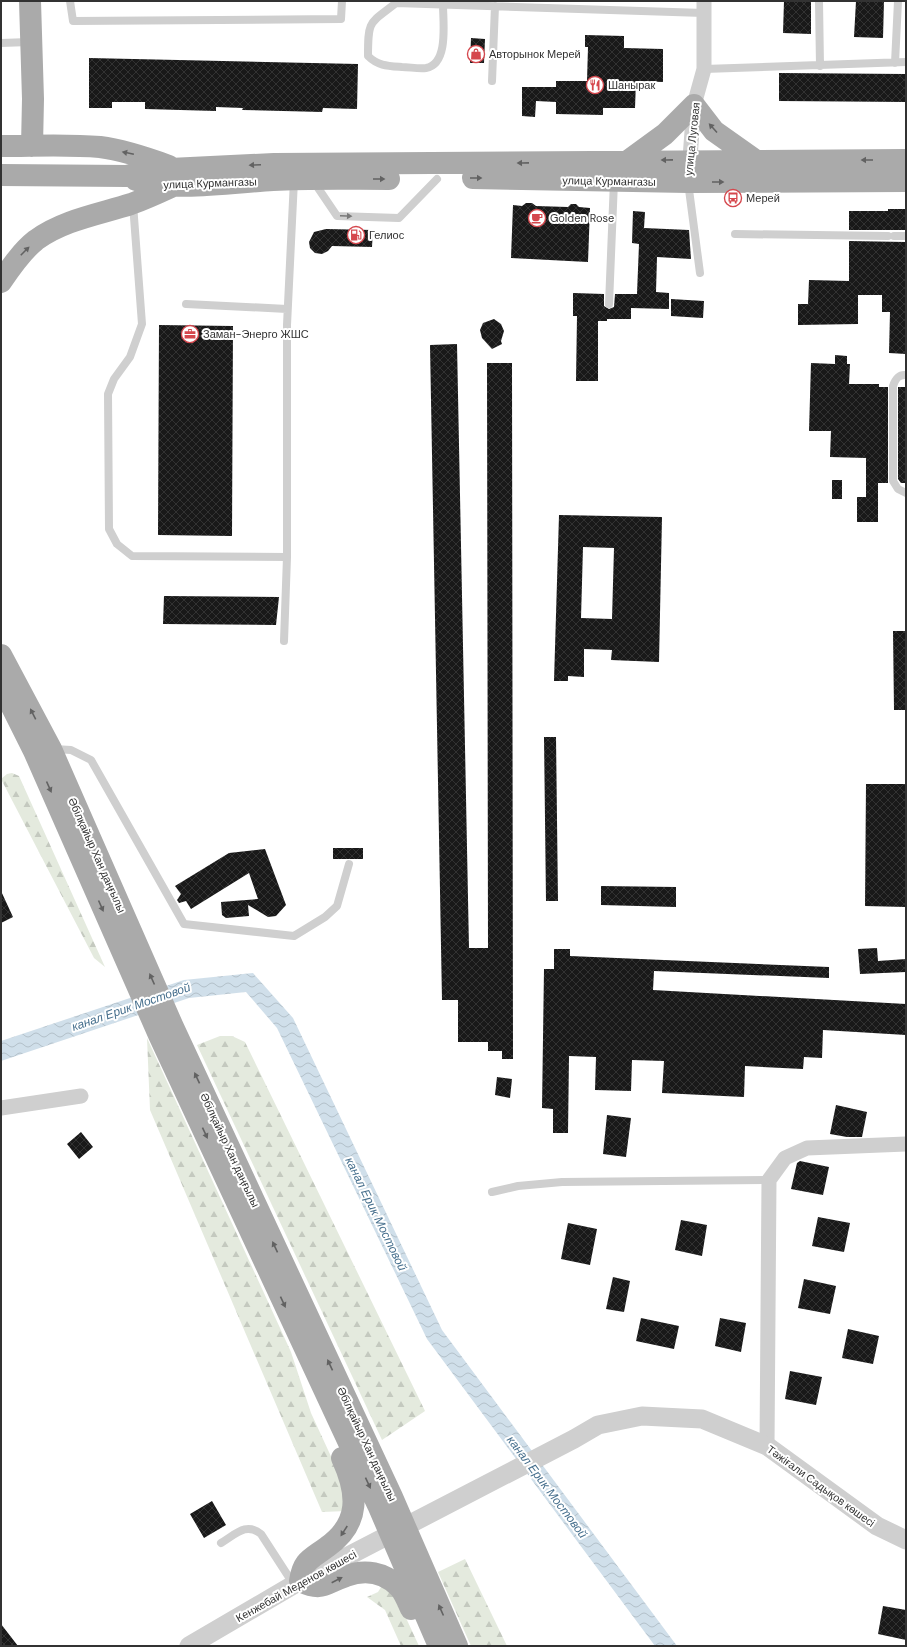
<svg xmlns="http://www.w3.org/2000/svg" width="907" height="1647" font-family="'DM Sans',sans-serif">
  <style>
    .forest { fill: url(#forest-firs) }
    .water { fill: url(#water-waves) }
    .building { fill: url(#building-cross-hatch); fill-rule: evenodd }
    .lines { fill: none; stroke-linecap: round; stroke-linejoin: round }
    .service { stroke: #cfcfcf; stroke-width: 8 }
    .minor { stroke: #cfcfcf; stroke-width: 15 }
    .tertiary { stroke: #cfcfcf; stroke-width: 19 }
    .primary { stroke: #aaa; stroke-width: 22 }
    .oneway { fill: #626262 }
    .oneway2 { fill: #797979 }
    .labels { text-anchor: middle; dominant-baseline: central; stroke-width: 4; stroke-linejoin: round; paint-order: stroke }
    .poi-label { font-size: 11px; fill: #323232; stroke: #fff; text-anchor: start }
    .street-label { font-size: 11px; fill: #323232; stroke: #fff }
    .water-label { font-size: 12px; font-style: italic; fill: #466f8d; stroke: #fff }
  </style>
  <defs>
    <pattern id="forest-firs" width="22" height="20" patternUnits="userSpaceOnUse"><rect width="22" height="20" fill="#e4eade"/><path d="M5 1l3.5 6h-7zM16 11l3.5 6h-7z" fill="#c4c9bf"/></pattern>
    <pattern id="water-waves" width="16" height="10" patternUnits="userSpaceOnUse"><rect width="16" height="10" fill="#d0dfea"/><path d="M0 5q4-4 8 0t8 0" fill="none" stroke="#b3c0c9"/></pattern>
    <pattern id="building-cross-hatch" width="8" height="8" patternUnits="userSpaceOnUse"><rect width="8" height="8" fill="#191919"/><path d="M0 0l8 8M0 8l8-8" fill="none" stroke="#323232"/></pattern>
  </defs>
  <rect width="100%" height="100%" fill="#fff"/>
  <path class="forest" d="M12 773 19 776 105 967 94 958 1 779 7 774Z
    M220 1036H232L245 1042 425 1411 382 1440 197 1045Z
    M147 1038 291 1352 311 1413 346 1489 347 1511 322 1512 150 1110Z
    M465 1559 507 1646H471L438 1572Z
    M383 1584 394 1592 419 1646H401L385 1610 367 1597 378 1592Z"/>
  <path class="water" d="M253 973 293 1018 442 1330 677 1646H655L427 1339 277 1028 246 992 189 998 1 1061V1041L184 980Z"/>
  <path class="building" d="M784 1H811V34L783 33Z
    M856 1H884L883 38 854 37Z
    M585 35 624 36V48L663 49V82L636 81 635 108H603V115L556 114V102L536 101 535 117 522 116V87H556V81H587L588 47H585Z
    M471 38 485 39 484 63H470Z
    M89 58 358 64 357 109 323 108 322 112 242 110 243 108 216 107V111L145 109V102H112V108H89Z
    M779 73 906 74V102L779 101Z
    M526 203H532L536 206 568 207 571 204H576L579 207 590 208 588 262 511 258 513 205 522 206Z
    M888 209H906V230H849V211H888Z
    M633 211 645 212 644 228 689 230 691 259 657 257 656 292 669 293V309L631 308V319H607V321H598V381H576L577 316H573V293L604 294V306L609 309 614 307 615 294H637L639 244 632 243Z
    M326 229 373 230 372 247 332 246 328 251 322 254 315 253 310 248 309 242 314 232Z
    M849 241 906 242V354L889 353 890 312H882V295H858V324L798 325V304H808L809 280 849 281Z
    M671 299 704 301 703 318 671 316Z
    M494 319 501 324 504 331 501 341 502 344 492 349 482 338 480 330 483 323Z
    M159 325 233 326 232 536 158 535Z
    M457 344 469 948H488L487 363H512L513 1059H502V1051H488V1042H458V1000H442L430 345Z
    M835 355 847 356V364H850L849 384H879V387H888V483H878V522H857V497H866V458L830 457 831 431H809L811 363 835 364Z
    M898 387H906V483H901L898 479Z
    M832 480H842V499H832Z
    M559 515 662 517 659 662 611 660 612 650 584 649V677L568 676V681H554ZM583 547 614 548 612 619 581 618Z
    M164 596 279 597 276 625 163 624Z
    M893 631H906V710H894Z
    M544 737H556L558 901H546Z
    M866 784H906V907L865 906Z
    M333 848H363V859H333Z
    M265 849 286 905 276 916 268 917 248 905 249 916 226 918 222 915 221 902 258 899 249 873 191 909 186 901 179 903 177 900 181 894 175 886 229 853Z
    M601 886 676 887V907L601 905Z
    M1 891 13 917 1 923Z
    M877 948 878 961 906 959V972L860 974 858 949Z
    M554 949H570V956L829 967V978L654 971 653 990 906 1004V1035L823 1030 822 1058 804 1057 803 1069 745 1066 744 1097 662 1093 664 1061 632 1060 631 1091 595 1090 596 1057 569 1056 568 1133H553V1109L542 1108 544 969H554Z
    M497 1077 512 1079 510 1098 495 1095Z
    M836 1105 867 1112 862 1137H847L830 1134Z
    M607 1115 631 1118 626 1157 603 1154Z
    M81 1132 93 1147 79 1159 67 1144Z
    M800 1161 829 1167 823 1195 791 1189 797 1163Z
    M818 1217 850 1223 844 1252 812 1246Z
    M681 1220 707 1225 702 1256 675 1250Z
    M568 1223 597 1229 590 1265 561 1259Z
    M613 1277 630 1281 624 1312 606 1309Z
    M804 1279 836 1286 830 1314 798 1308Z
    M641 1318 679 1326 674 1349 636 1341Z
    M720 1318 746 1323 741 1352 715 1346Z
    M848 1329 879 1336 873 1364 842 1358Z
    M790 1371 822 1377 816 1405 785 1399Z
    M212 1501 226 1525 204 1538 190 1514Z
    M883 1606 906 1610V1640L878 1634Z
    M1 1624 18 1646H1Z"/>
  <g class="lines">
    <path class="service" d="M70 1 73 21 341 19 342 1
      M396 1V3L704 13
      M819 1 820 66
      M396 3C369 24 368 20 368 56 378 66 388 66 402 67 409 67 419 69 426 68 449 64 443 22 443 5
      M1 43 29 42
      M895 63 898 1
      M704 69 906 62
      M492 81 495 6
      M314 182 337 216 399 218 437 179
      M688 182 700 273
      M133 204 142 324 130 357 114 379 108 394 109 529 117 544 132 556 287 557
      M735 234 888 236
      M894 236H906
      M186 304 287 309
      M609 304 614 181
      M906 375C898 374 895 380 893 386V481L898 489 906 493
      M284 641 287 557V325L294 180
      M54 749 71 750 91 760 184 924 294 936 325 917 337 906 349 864
      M492 1192 518 1186 562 1182 769 1180
      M221 1543C236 1534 246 1522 261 1534L294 1585"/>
    <path class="minor" d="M689 171 694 105 704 69V1
      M1 1108 81 1096
      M767 1446 769 1180 785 1158 807 1148 906 1144"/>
    <path class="tertiary" d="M189 1646 300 1581 574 1439 598 1425 642 1416 702 1419 767 1446 877 1526 906 1540"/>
    <path class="primary" d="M30 1 33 99 32 146
      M1 146C34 146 67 144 100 147 124 150 147 158 169 166
      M628 161 665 134 694 105 714 131 755 160
      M1 175 127 176 150 170 274 164 906 160
      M473 178 688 182 906 181
      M136 180C170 192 235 182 273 180 311 178 350 179 389 179
      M1 282C11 267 22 251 36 240 63 220 100 214 131 204 145 199 158 193 171 187
      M1 655 51 749 173 1027 392 1497 457 1646
      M1 690 10 703 34 751 159 1035 378 1505 439 1646
      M342 1458C358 1493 361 1523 327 1547 311 1559 303 1560 300 1581 323 1592 325 1583 346 1576 365 1569 384 1572 399 1587 404 1592 408 1602 411 1609"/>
  </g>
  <defs><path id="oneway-solid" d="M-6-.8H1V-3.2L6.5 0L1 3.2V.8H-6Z"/></defs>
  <g class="oneway">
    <use href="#oneway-solid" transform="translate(713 128) rotate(-132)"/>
    <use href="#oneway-solid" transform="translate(128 153) rotate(-168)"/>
    <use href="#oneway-solid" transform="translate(667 160) rotate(179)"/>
    <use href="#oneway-solid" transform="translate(867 160) rotate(180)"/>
    <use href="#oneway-solid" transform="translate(523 163) rotate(179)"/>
    <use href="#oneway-solid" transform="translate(255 165) rotate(177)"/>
    <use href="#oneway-solid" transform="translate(476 178)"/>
    <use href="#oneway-solid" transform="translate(379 179)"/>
    <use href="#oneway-solid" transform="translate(718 182)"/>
    <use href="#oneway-solid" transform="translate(25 251) rotate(-45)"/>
    <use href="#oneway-solid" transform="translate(33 714) rotate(-117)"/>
    <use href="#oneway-solid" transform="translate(49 787) rotate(66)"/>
    <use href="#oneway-solid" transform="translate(101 906) rotate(66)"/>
    <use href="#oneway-solid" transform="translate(152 979) rotate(-114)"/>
    <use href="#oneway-solid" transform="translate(197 1078) rotate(-115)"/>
    <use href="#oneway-solid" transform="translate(205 1133) rotate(65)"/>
    <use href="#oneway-solid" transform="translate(275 1247) rotate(-115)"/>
    <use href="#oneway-solid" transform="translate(283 1302) rotate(65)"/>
    <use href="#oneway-solid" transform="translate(330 1365) rotate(-115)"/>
    <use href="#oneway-solid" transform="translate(368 1483) rotate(65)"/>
    <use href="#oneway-solid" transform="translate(344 1531) rotate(123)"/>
    <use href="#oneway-solid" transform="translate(337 1580) rotate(-27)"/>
    <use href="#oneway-solid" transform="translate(441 1610) rotate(-114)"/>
  </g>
  <use class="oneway2" href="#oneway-solid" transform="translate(346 216) rotate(2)"/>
  <defs>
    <g id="shop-ring" transform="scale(0.9)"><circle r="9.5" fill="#fff" stroke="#d5474d" stroke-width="1.5"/><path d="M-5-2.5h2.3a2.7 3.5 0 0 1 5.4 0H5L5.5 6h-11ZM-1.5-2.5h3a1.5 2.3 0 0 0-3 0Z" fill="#d5474d"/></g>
    <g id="restaurant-ring" transform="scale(0.9)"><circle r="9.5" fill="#fff" stroke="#d5474d" stroke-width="1.5"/><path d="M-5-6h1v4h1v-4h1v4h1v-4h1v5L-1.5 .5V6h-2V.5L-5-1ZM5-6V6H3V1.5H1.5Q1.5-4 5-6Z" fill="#d5474d"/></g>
    <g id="bus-ring" transform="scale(0.9)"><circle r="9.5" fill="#fff" stroke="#d5474d" stroke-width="1.5"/><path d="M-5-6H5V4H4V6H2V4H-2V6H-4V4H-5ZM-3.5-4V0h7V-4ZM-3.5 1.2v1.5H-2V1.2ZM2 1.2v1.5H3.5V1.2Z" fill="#d5474d"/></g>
    <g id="cafe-ring" transform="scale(0.9)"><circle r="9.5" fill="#fff" stroke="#d5474d" stroke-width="1.5"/><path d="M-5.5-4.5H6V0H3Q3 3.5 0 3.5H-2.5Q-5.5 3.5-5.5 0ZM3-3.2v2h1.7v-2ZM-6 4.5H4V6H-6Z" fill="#d5474d"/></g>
    <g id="fuel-ring" transform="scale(0.9)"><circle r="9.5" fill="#fff" stroke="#d5474d" stroke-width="1.5"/><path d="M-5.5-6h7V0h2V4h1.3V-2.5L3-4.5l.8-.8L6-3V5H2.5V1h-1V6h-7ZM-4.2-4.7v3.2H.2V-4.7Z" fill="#d5474d"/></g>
    <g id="office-ring" transform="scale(0.9)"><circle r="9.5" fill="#fff" stroke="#d5474d" stroke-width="1.5"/><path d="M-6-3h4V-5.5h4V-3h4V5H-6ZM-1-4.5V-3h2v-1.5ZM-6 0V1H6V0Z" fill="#d5474d"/></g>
  </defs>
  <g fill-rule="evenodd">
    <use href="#shop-ring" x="476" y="54"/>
    <use href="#restaurant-ring" x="595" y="85"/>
    <use href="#bus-ring" x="733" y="198"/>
    <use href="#cafe-ring" x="537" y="218"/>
    <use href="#fuel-ring" x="356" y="235"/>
    <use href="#office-ring" x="190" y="334"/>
  </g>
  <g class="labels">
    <g class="poi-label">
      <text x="489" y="54">Авторынок Мерей</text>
      <text x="608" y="85">Шанырак</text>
      <text x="746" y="198">Мерей</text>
      <text x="550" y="218">Golden Rose</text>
      <text x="369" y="235">Гелиос</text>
      <text x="203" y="334">Заман-Энерго ЖШС</text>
    </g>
    <g class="street-label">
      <text transform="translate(692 139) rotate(-84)">улица Луговая</text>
      <text transform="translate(609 181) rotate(1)">улица Курмангазы</text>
      <text transform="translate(210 183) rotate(-2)">улица Курмангазы</text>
      <text transform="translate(97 855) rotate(66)">Әбілқайыр Хан даңғылы</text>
      <text transform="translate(230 1150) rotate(65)">Әбілқайыр Хан даңғылы</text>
      <text transform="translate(367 1444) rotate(65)">Әбілқайыр Хан даңғылы</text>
      <text transform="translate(821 1486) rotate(36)">Тәжіғали Садықов көшесі</text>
      <text transform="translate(296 1586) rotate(-29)">Кенжебай Меденов көшесі</text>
    </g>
    <g class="water-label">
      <text transform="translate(131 1007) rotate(-19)">канал Ерик Мостовой</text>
      <text transform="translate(376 1214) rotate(64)">канал Ерик Мостовой</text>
      <text transform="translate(547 1487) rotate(53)">канал Ерик Мостовой</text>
    </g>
  </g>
  <rect width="907" height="1647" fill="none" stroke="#323232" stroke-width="4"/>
</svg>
